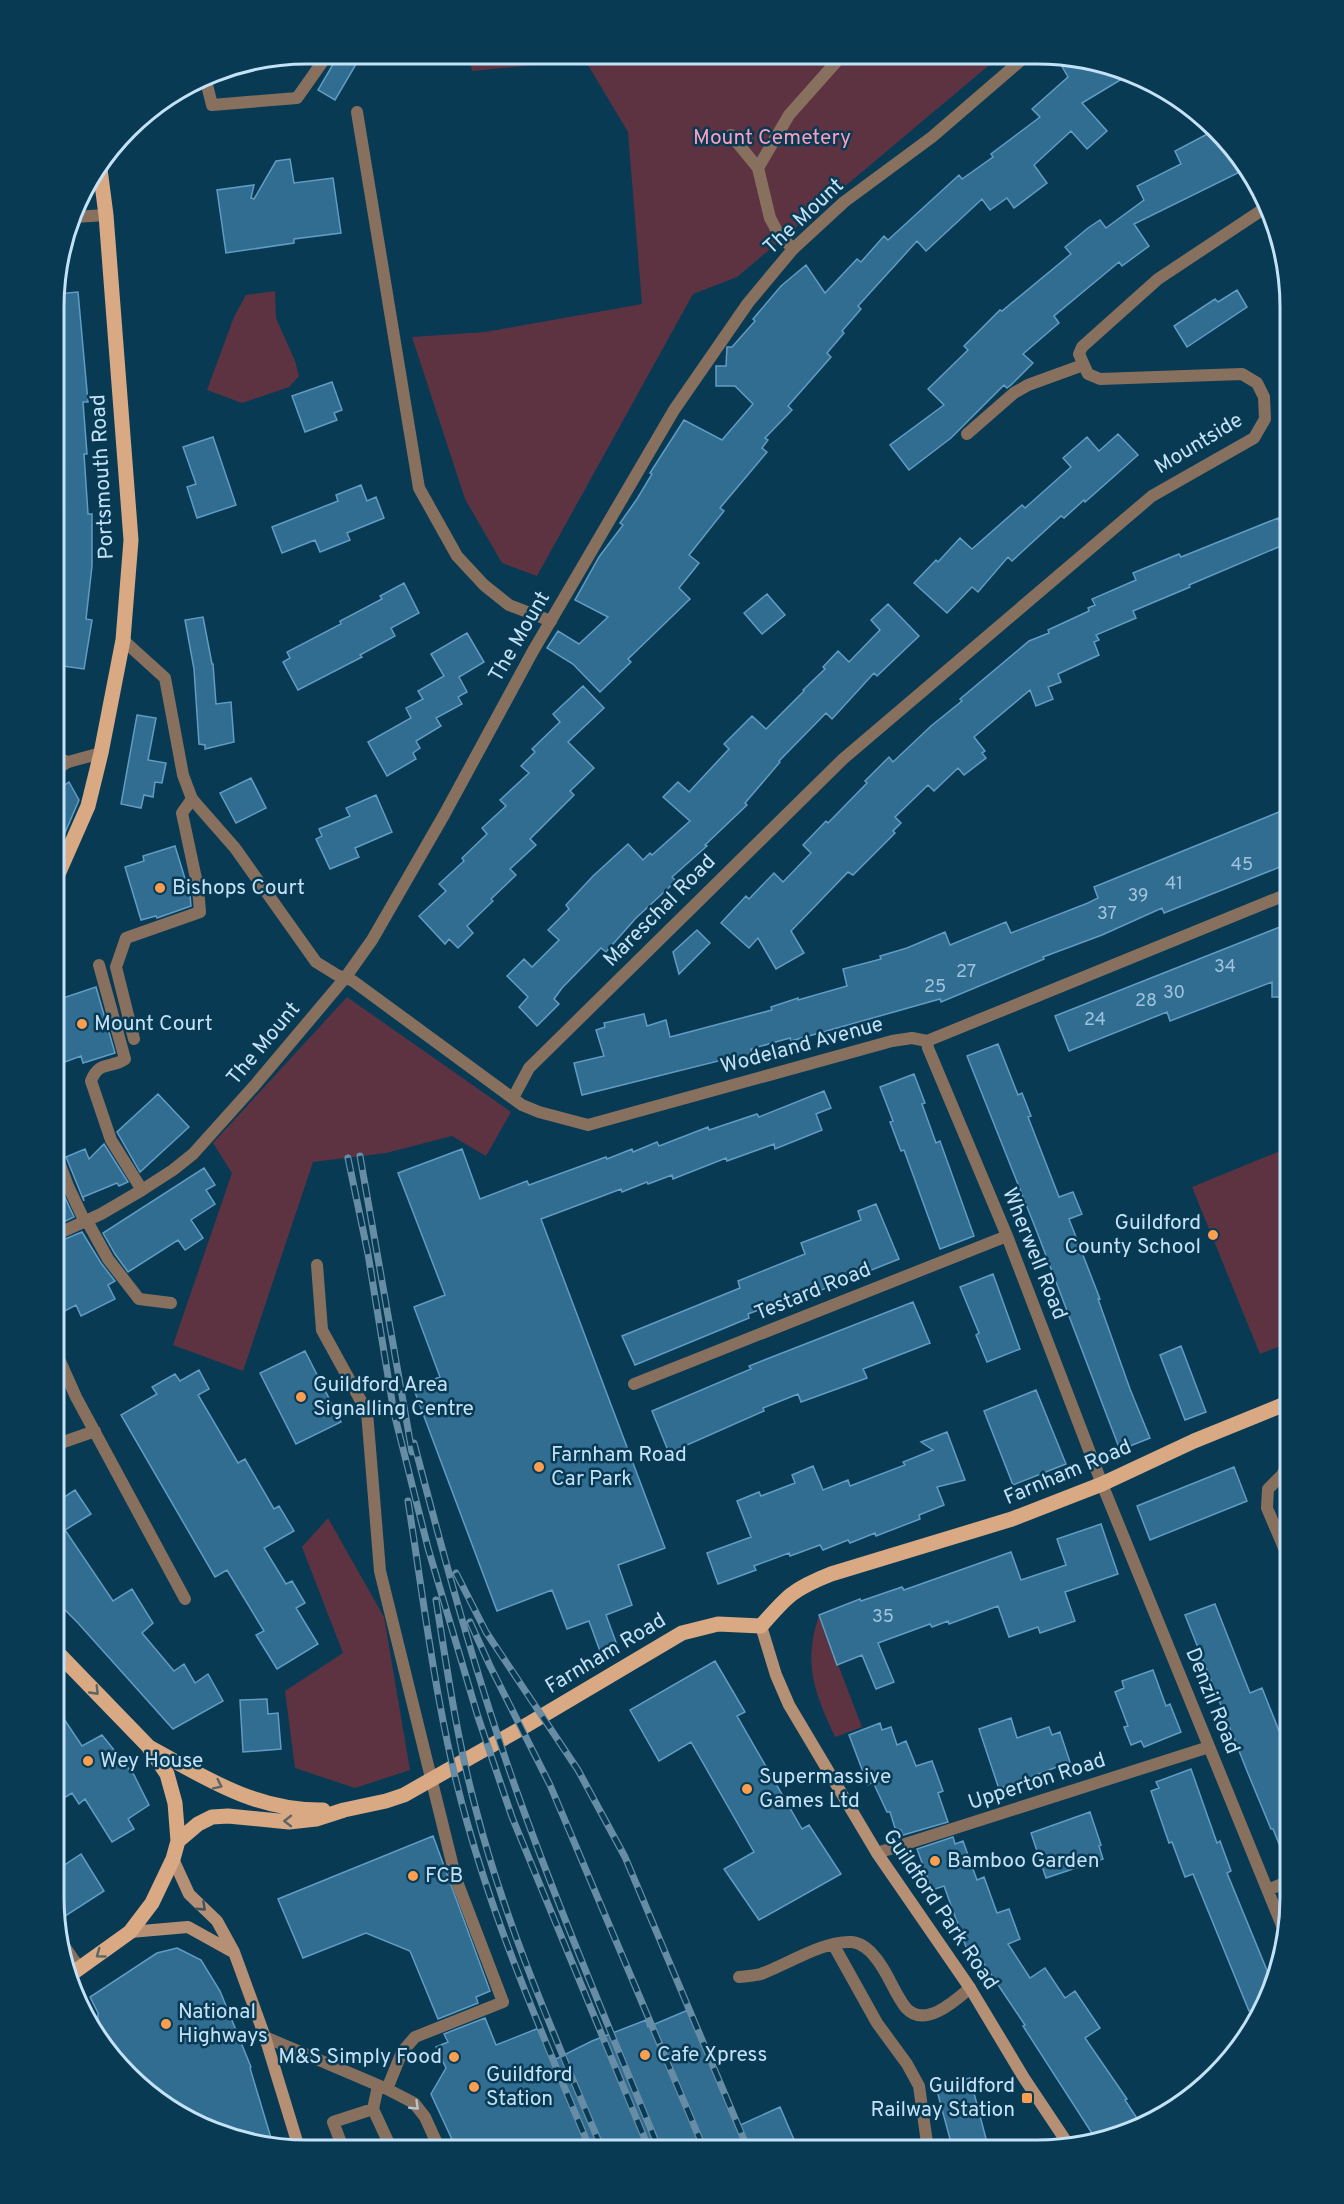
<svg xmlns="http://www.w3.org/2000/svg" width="1344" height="2204" font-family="Overpass,sans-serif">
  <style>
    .green { fill: #5d3342 }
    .building { fill: #316c91; stroke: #619cc3; stroke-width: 1.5 }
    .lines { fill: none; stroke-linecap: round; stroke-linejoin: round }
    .lane { stroke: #88705e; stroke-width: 12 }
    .street { stroke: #88705e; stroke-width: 12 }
    .secondary { stroke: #b69074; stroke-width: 12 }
    .primary { stroke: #d9a984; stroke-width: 15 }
    .rail-casing { stroke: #668da5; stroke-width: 7 }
    .rail { stroke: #093a54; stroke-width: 4.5; stroke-dasharray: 14; stroke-linecap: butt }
    .oneway { stroke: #5c6667 }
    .oneway2 { stroke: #3d545e }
    .oneway3 { stroke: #b5c6d1 }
    .poi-dot { fill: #fb9e50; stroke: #093a54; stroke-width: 2 }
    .labels { text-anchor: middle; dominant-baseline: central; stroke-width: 5; stroke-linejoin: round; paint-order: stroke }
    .number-label { font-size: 18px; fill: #9fc4de }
    .park-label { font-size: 21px; fill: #fc9dbd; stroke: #093a54 }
    .street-label { font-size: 21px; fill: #c4e2f7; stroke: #093a54 }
    .poi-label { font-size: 21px; fill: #c4e2f7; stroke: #093a54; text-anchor: start }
    .rim { fill: none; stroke: #c4e2f7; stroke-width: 3 }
  </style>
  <rect width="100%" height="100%" fill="#093a54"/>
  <path class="green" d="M469 54 1000 56 737 277 693 294 537 576 502 563 465 499 412 337 485 332 642 304 628 132 585 60 472 71Z
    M275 291 276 318 295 361 299 376 289 387 242 403 207 390 234 317 246 295Z
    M347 997 511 1112 486 1156 452 1136 386 1153 313 1162 243 1371 173 1345 232 1173 213 1143Z
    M1290 1147V1342L1260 1354 1192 1187Z
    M328 1518 384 1617 410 1770 355 1788 295 1768 285 1691 343 1653 302 1547Z
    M819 1615 862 1727 835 1737C814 1691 803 1665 819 1615Z"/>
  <path class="building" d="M339 54H362L335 100 318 90Z
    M1056 56H1070L1132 73 1082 103 1107 131 1087 149 1071 131 1034 165 1047 183 1014 208 1007 198 990 210 982 199 926 251 917 241 858 306 861 309 842 331 844 333 827 353 831 357 788 406 792 410 765 438 768 440 762 448 767 452 720 508 724 511 689 555 699 563 679 588 690 599 628 659 631 662 600 692 573 664 547 648 558 631 579 644 608 617 575 600 599 557 623 525 620 523 637 499 652 474 650 473 684 420 722 440 753 404 735 386H716V366H726L727 347H732L755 321 753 319 781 286 806 265 825 293 857 259 861 262 884 236 888 240 959 175 962 179 993 157 991 154 1040 117 1032 109 1068 77Z
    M1215 130 1238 153 1246 169 1134 224 1149 246 1122 266 1119 262 1054 316 1059 323 1023 354 1033 363 1011 385 1007 388 1004 385 951 438 909 470 890 445 944 405 928 389 968 350 964 346 1000 310 1002 311 1071 254 1065 247 1088 228 1100 220 1106 228 1144 200 1137 186 1181 164 1175 151Z
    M290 159 294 183 333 178 341 233 294 239V243L226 253 217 190 254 185 251 198 254 199 276 161Z
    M1237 290 1247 307 1187 347 1174 326 1215 299 1218 302Z
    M78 292 88 402H83L87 454H84L88 514H92V566L86 619 92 620 84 669 56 665V294Z
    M332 382 342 410 334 413 337 420 305 432 292 396Z
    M1118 434 1138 455 1085 502 1084 500 1064 518 1061 516 1012 561 1008 557 978 592 972 587 947 613 914 583 936 560 938 562 960 538 972 549 1022 505 1025 508 1071 467 1063 458 1087 437 1099 451Z
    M213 437 236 505 197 518 187 487 196 484 183 447Z
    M361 485 367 501 376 497 384 518 347 533 350 540 320 552 315 540 282 553 272 527 338 501 336 495Z
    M1278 518 1288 543 1189 585 1190 587 1133 611 1136 618 1096 635 1099 640 1094 642 1099 655 1058 674 1061 682 1048 687 1053 699 1036 706 1030 690 974 737 985 751 982 753 986 758 964 775 958 768 934 791 928 785 895 817 901 823 893 831 895 833 853 875 848 872 791 931 804 953 776 969 758 938 749 948 721 923 746 896 749 899 774 873 783 882 811 853 803 845 826 821 828 823 867 783 865 781 889 757 893 762 931 726 962 701 960 699 1029 641 1049 633 1048 630 1089 611 1088 608 1095 605 1092 599 1136 580 1133 573 1179 554 1181 557Z
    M404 583 419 613 391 628 395 636 360 655 362 657 298 690 283 662 290 658 287 652 341 624 340 621 382 599 380 596Z
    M767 594 785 615 762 634 744 613Z
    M888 604 919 636 877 676 874 673 832 719 826 713 779 761 780 762 745 803 747 805 705 845 707 846 672 877 676 881 636 918 606 952 601 948 562 988 554 999 559 1004 537 1026 519 1007 528 997 507 976 524 959 532 967 559 940 548 930 569 909 566 905 593 876 628 844 643 860 650 853 652 855 690 821 663 797 678 782 689 792 729 749 724 744 752 716 766 729 804 691 803 690 825 669 823 667 838 651 849 662 880 630 871 620Z
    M203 617 212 664H213L216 704 231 702 234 742 205 749V745L199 744 194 669 185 620Z
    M467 633 484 662 459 677 467 692 458 697 462 704 436 718 441 726 416 741 420 748 413 753 416 759 387 776 368 742 411 718 406 708 423 699 418 691 444 676 431 654Z
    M583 686 604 708 568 742 594 768 570 791 574 795 530 839 536 845 510 869 516 875 491 899 493 901 467 926 473 933 458 948 449 939 445 944 419 916 446 891 439 884 464 861 462 858 487 834 482 828 506 806 500 800 529 773 521 766 535 752 532 749 560 722 553 714Z
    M137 715 156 718 148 760 166 763 162 783 155 782 153 797 144 795 141 808 121 804Z
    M251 778 266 808 236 823 220 793Z
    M69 782 79 800 55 856V791Z
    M376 795 392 832 355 848 359 857 330 869 316 839 322 836 319 829 350 816 346 808Z
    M1284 810 1290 826V863L1164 913 1162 908 1102 935 1043 957 1044 959 941 1002 940 999 791 1041 790 1038 751 1049 753 1055 727 1061 726 1059 582 1095 574 1063 604 1056 596 1030 605 1027 604 1023 644 1014 647 1026 666 1020 670 1037 772 1010 771 1007 798 998V1000L847 986 843 969 881 959 880 956 907 948 945 932 950 945 1006 922 1011 933 1088 903 1098 898 1094 887Z
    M175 846 190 895 191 906 157 918 156 916 141 920 125 867 144 861 143 856Z
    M1290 923V997H1272V982L1170 1021 1167 1012 1069 1051 1055 1016Z
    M697 930 710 943 679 974 673 952Z
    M96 987 115 1053 83 1063 81 1056 62 1063 55 1040V1007L64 1004 63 998Z
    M998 1044 1018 1095 1022 1093 1031 1116 1028 1117 1059 1197 1073 1192 1082 1214 1069 1219 1100 1299H1098L1130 1389 1150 1438 1120 1450 1037 1232 967 1056Z
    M914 1074 925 1103 922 1104 936 1143 940 1141 974 1236 940 1249 904 1150 901 1151 890 1122 893 1121 880 1087Z
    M824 1091 831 1108 816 1114 822 1130 775 1149 774 1144 727 1161 726 1158 673 1179 672 1175 648 1184 647 1182 622 1192 621 1189 541 1219 665 1548 618 1565 632 1605 606 1615 617 1645 600 1651 589 1621 567 1629 552 1590 497 1611 413 1387 440 1377 414 1307 445 1295 398 1173 462 1149 480 1199 527 1181 529 1185 606 1157 607 1159 632 1149 633 1152 657 1142 659 1146 708 1127 709 1130 757 1114 759 1117Z
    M158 1094 189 1127 140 1172 117 1132Z
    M104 1144 128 1182 119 1186 117 1183 83 1197 84 1201 66 1157 85 1149 89 1159Z
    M204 1168 215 1185 206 1190 215 1204 191 1220 203 1238 185 1250 178 1240 128 1272 115 1254 103 1233Z
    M55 1176 74 1217 55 1226Z
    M876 1204 899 1259 819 1291 818 1287 748 1314 749 1318 635 1365 622 1336 740 1288 738 1281 805 1254 801 1243 861 1220 858 1211Z
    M82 1232 101 1263 115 1281 108 1285 115 1299 81 1316 76 1305 55 1316V1243Z
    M993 1274 1020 1349 987 1362 976 1335 979 1333 960 1287Z
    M913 1302 930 1343 863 1369 867 1378 801 1402 798 1394 763 1408 764 1411 669 1453 652 1411 751 1369 749 1366Z
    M1181 1346 1206 1412 1185 1420 1160 1355Z
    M305 1351 341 1422 296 1444 260 1373Z
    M199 1370 209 1389 198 1395 238 1463 245 1459 274 1509 279 1506 294 1531 264 1548 286 1584 292 1581 305 1603 296 1608 318 1644 277 1669 256 1635 264 1631 227 1570 215 1577 121 1415 157 1394 152 1387 175 1374 180 1381Z
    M1036 1390 1066 1464 1013 1485 984 1411Z
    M947 1432 965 1480 937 1487 944 1505 919 1515 920 1519 876 1536 875 1533 850 1543 848 1540 823 1550 820 1545 790 1556 789 1553 754 1566 756 1570 718 1584 707 1553 751 1537 737 1501 759 1492 761 1496 795 1483 792 1475 813 1466 823 1490 848 1480 850 1486 905 1465 903 1462 933 1450 921 1442Z
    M1234 1467 1247 1501 1150 1540 1137 1506Z
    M75 1490 91 1514 65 1530 113 1601 132 1589 153 1623 142 1633 174 1671 184 1664 195 1683 208 1674 223 1701 173 1729 78 1623 54 1599 55 1503Z
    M1101 1524 1118 1574 1065 1592 1075 1621 1040 1633 1038 1627 1009 1637 998 1606 949 1624 948 1621 932 1627 930 1624 878 1643 894 1682 876 1689 862 1655 837 1665 819 1615 860 1599 861 1601 902 1587 904 1590 1011 1552 1021 1580 1066 1565 1057 1539Z
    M1215 1604 1250 1693 1262 1688 1289 1756V1866H1288L1273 1829H1271L1247 1771 1185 1615Z
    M715 1661 745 1712 737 1716 802 1829 809 1825 841 1874 759 1920 724 1869 754 1852 691 1742 659 1761 630 1710Z
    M1153 1670 1166 1706 1170 1704 1181 1732 1144 1747 1141 1741 1131 1745 1124 1727 1128 1726 1115 1692 1124 1688 1122 1681Z
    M267 1699 268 1714 278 1713 281 1749 243 1752 240 1700Z
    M54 1704 82 1746 102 1735 134 1775 149 1805 128 1819 134 1829 112 1842 85 1799 79 1804 72 1793 54 1804Z
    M1011 1718 1017 1738 1049 1727 1052 1735 1060 1732 1070 1762 999 1789 979 1729Z
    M880 1723 882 1730 891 1727 897 1745 906 1741 916 1766 932 1761 943 1791 938 1793 948 1822 903 1835 901 1830 895 1828 890 1812H887L873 1782 868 1785 849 1735Z
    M1191 1769 1217 1843 1220 1841 1231 1871 1227 1873 1273 1985 1264 2005 1249 2011 1193 1874 1185 1877 1172 1842 1169 1843 1151 1791 1159 1788 1156 1782Z
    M1090 1812 1101 1845 1099 1846 1103 1859 1046 1878 1031 1833Z
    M433 1836 490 1991 476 1997 478 2003 438 2019 410 1951 366 1933 303 1958 278 1899Z
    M953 1837 955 1844 963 1841 977 1880 984 1877 997 1913 1009 1909 1020 1939 1008 1944 1030 1978 1045 1968 1065 1998 1075 1991 1100 2028 1085 2038 1127 2099 1125 2100 1142 2126 1133 2131 1095 2138 1023 2026 1025 2025 978 1955 970 1958 944 1886 932 1890 917 1849Z
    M81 1854 104 1891 59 1920 54 1896V1872Z
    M177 1948 201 1960 220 1991 251 2067 250 2068 274 2148 210 2131 153 2097 106 2051 98 2036V2013L90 1997 157 1953Z
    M688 2010 736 2127 780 2107 798 2149 456 2148 431 2094 446 2068 436 2047 448 2042 444 2034 485 2018 496 2045 539 2028 552 2061 592 2041 646 2020 648 2027Z
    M970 2078 989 2150H953L936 2087Z"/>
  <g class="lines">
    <path class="lane" d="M357 112 419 488 457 556 484 585 509 605 551 621
      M731 135 758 168 770 218 778 233 793 249
      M758 168 789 115 837 61
      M74 217 106 215
      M967 434 1014 393 1028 385 1083 365
      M55 757 68 762
      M99 965 125 1059C111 1069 99 1060 91 1081L111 1140 142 1190
      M134 1039 116 967 126 938 200 912 198 888 182 813 192 799
      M55 1151 68 1186 85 1222
      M87 1221 108 1259 139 1299 171 1303
      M317 1265 322 1330 367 1412 380 1571 456 1879 503 2002 415 2037 402 2052 387 2089
      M55 1350 76 1397 185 1599
      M55 1445 95 1431
      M1290 1562 1267 1508 1268 1489 1282 1475 1290 1460
      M833 1944 877 2023 907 2064 919 2086 928 2150
      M64 1946 80 1969
      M739 1977C746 1976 754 1976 761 1974 788 1964 825 1940 852 1942 861 1943 870 1950 875 1957 888 1972 894 1993 906 2008 925 2029 956 2000 970 1988
      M265 2037 387 2089 414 2103 425 2117 439 2148
      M378 2086 373 2109 391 2148
      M343 2148 333 2122 373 2109"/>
    <path class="street" d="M205 77 212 105 297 98 328 54
      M123 640 165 678 183 775 192 799 235 848 316 962 337 975 353 981 522 1105 539 1112 588 1125 892 1041 912 1038 927 1041 1290 893
      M55 770 68 762 101 753
      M927 1041 928 1048 1007 1236 1102 1484 1285 1933
      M513 1098 529 1068 843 759 1152 496 1254 438 1265 419 1264 397 1257 383 1242 374 1100 379 1088 374 1079 354 1082 347 1158 279 1268 206
      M55 1235 101 1214 142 1190 173 1170 193 1154 255 1085 345 978 372 940 444 815 533 651 674 410 748 303 793 249 844 202 932 137 1026 56
      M634 1384 1007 1236
      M877 1853 1209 1747
      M1268 1890 1289 1881"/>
    <path class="secondary" d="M761 1626 776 1675 789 1705 877 1853 970 1988 1024 2078 1068 2144
      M173 1859 189 1894 217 1921 234 1952 265 2037 299 2148
      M130 1932 188 1927 233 1952"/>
    <path class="primary" d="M55 881 88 806 101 753 123 640 131 540 106 215 100 169
      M54 1649 148 1746 167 1774 175 1803 178 1841 173 1859 152 1903 130 1932 70 1975
      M151 1748C207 1779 257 1811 323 1810
      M178 1841 198 1824 212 1817 228 1816 289 1822 316 1819 344 1810 386 1801 404 1795 515 1732 682 1633 718 1624 761 1626C787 1596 793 1589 831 1574L1012 1519 1102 1484 1194 1441 1290 1402"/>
    <g class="rail-casing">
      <path id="rail" d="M360 1156 412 1452
        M348 1158 368 1254 394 1413 428 1548 478 1717 512 1817 649 2149
        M414 1443C445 1561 477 1680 518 1795 561 1915 611 2032 659 2149
        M408 1501C425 1608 437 1718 467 1822 498 1934 546 2042 590 2149
        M456 1573 486 1632 578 1770 625 1857 748 2149
        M436 1600C447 1669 457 1739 475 1806 505 1924 555 2037 602 2149
        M470 1622 490 1666 550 1785 704 2149"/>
    </g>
    <use href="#rail" class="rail"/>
  </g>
  <defs><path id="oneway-chevron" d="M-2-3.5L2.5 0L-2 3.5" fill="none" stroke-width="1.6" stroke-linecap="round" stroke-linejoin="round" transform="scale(1.5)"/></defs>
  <g class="oneway">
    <use href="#oneway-chevron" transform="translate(95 1691) rotate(46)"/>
    <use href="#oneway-chevron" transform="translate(218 1785) rotate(26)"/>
    <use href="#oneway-chevron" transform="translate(288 1821) rotate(-180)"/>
    <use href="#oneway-chevron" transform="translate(100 1954) rotate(144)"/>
  </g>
  <use class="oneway2" href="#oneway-chevron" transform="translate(202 1907) rotate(43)"/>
  <use class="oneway3" href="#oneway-chevron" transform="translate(415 2106) rotate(44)"/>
  <g class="poi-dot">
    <circle cx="160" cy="888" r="6"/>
    <circle cx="82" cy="1024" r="6"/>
    <circle cx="1213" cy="1235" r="6"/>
    <circle cx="301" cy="1397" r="6"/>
    <circle cx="539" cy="1467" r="6"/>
    <circle cx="88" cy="1761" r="6"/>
    <circle cx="747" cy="1789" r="6"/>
    <circle cx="935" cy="1861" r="6"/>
    <circle cx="413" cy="1876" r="6"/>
    <circle cx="166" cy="2024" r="6"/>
    <circle cx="645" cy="2055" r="6"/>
    <circle cx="454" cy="2057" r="6"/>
    <circle cx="474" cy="2087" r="6"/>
    <rect x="1021" y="2092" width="12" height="12" rx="3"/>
  </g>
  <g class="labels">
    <g class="number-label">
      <text x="1242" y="865">45</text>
      <text x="1174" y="884">41</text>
      <text x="1138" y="896">39</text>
      <text x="1107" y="914">37</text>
      <text x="1225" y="967">34</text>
      <text x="966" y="972">27</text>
      <text x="935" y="987">25</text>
      <text x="1174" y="993">30</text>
      <text x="1146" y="1001">28</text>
      <text x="1095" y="1020">24</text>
      <text x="883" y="1617">35</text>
    </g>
    <g class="park-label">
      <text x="772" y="138">Mount Cemetery</text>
    </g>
    <g class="street-label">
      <text transform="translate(804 217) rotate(-43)">The Mount</text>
      <text transform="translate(1199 444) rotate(-31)">Mountside</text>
      <text transform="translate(103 477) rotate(-93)">Portsmouth Road</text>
      <text transform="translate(520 637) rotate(-60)">The Mount</text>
      <text transform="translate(660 911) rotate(-45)">Mareschal Road</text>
      <text transform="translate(264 1044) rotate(-50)">The Mount</text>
      <text transform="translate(802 1046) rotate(-15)">Wodeland Avenue</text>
      <text transform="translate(1034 1254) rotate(68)">Wherwell Road</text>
      <text transform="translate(813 1292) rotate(-22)">Testard Road</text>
      <text transform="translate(1068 1473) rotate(-23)">Farnham Road</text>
      <text transform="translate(606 1654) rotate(-31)">Farnham Road</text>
      <text transform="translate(1212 1701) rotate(68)">Denzil Road</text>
      <text transform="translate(1037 1782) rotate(-18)">Upperton Road</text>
      <text transform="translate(940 1910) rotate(56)">Guildford Park Road</text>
    </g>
    <g class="poi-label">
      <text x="172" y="888">Bishops Court</text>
      <text x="94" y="1024">Mount Court</text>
      <text x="1201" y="1223" text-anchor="end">Guildford<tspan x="1201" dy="24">County School</tspan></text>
      <text x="313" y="1385">Guildford Area<tspan x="313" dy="24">Signalling Centre</tspan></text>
      <text x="551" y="1455">Farnham Road<tspan x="551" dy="24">Car Park</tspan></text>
      <text x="100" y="1761">Wey House</text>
      <text x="759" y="1777">Supermassive<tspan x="759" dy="24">Games Ltd</tspan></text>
      <text x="947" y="1861">Bamboo Garden</text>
      <text x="425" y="1876">FCB</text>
      <text x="178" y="2012">National<tspan x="178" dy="24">Highways</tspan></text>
      <text x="657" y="2055">Cafe Xpress</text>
      <text x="442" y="2057" text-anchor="end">M&amp;S Simply Food</text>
      <text x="486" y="2075">Guildford<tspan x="486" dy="24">Station</tspan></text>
      <text x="1015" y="2086" text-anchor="end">Guildford<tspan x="1015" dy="24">Railway Station</tspan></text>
    </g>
  </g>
  <path d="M0 0H1344V2204H0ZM307 64H1037A243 243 0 0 1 1280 307V1897A243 243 0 0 1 1037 2140H307A243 243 0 0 1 64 1897V307A243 243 0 0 1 307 64Z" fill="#093a54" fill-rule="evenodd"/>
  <path class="rim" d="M307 64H1037A243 243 0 0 1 1280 307V1897A243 243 0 0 1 1037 2140H307A243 243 0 0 1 64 1897V307A243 243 0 0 1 307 64Z"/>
</svg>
